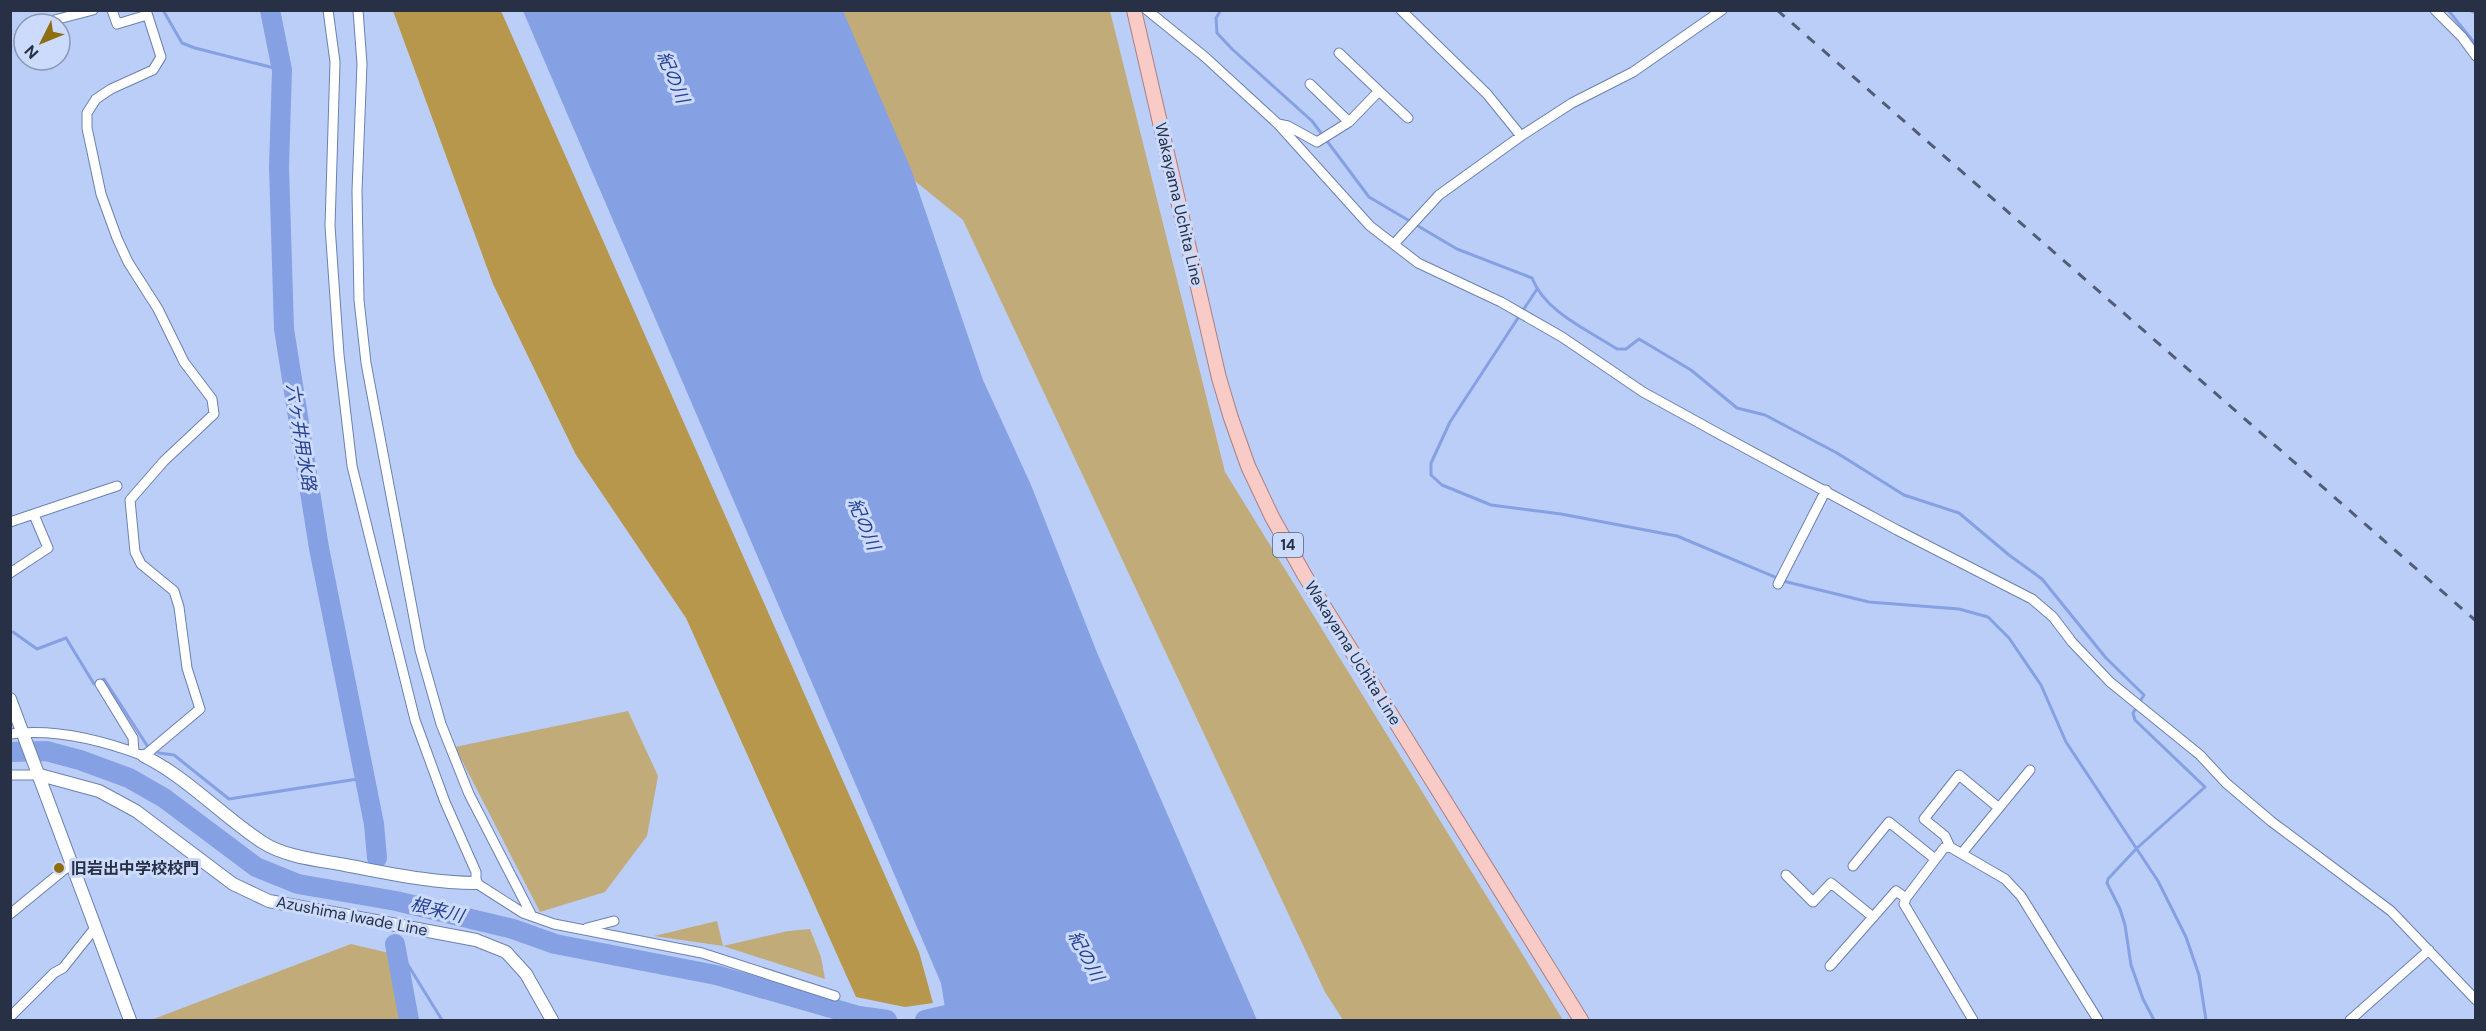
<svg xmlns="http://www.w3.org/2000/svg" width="2486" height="1031" font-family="'DM Sans','Noto Sans JP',sans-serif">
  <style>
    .green { fill: #c1ab79 }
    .forest { fill: #b7974c }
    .water { fill: #85a1e3 }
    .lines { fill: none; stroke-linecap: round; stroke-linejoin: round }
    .stream { stroke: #85a1e3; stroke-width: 3 }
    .river { stroke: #85a1e3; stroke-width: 20 }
    .street-casing { stroke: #6c81b1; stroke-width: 11 }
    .secondary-casing { stroke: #6c81b1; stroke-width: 14 }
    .primary-casing { stroke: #ac7f80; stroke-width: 16 }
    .street { stroke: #fff; stroke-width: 9 }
    .secondary { stroke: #fff; stroke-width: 12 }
    .primary { stroke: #f8cbc6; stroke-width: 14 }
    .rail { stroke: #515d77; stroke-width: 3; stroke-dasharray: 10 10; stroke-linecap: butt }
    .poi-dot { fill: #8f6e13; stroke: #ccdbfb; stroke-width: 2 }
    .labels { text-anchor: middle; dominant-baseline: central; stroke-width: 6; stroke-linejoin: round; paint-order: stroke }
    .shield { fill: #ccdbfb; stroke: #58637b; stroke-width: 1.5 }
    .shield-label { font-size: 15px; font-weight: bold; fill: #273044 }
    .street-label { font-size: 16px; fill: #273044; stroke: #ccdbfb }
    .poi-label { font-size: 16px; font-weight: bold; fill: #273044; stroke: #ccdbfb; text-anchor: start }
    .water-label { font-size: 18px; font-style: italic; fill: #26408d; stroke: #ccdbfb }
  </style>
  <rect width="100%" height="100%" fill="#bbcef8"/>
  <path class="green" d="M842 11H1110L1225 472 1563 1020H1343L1325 992 963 220 915 181Z
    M628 711 658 776 647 836 605 892 540 912 455 747Z
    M717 921 723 946 788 931 810 929 821 957 825 979 723 946 654 936Z
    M351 944 389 953 400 1020H151Z"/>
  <path class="forest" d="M393 11H501L919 952 933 1003 905 1007 856 997 686 618 576 455 493 284Z"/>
  <path class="water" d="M523 11H843L911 169 983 380 1031 485 1098 655 1257 1020H947L941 983Z"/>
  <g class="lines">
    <path class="stream" d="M163 10 182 43 195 48 282 70
      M1221 10 1216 18 1217 33 1232 49 1312 121 1369 197 1457 249 1532 278C1545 312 1588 330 1617 349H1626L1639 339 1691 370 1737 408 1765 415 1837 453 1904 495 1959 513 2009 555 2042 579 2106 658 2144 695 2133 713 2135 720 2205 787 2136 849 2108 879 2107 883 2120 909 2125 925 2131 965 2143 999 2154 1020
      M2448 10 2476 45
      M2469 10 2476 13
      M1537 289 1450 422 1431 463V475L1442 485 1491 505 1561 514 1677 536 1787 582 1869 602 1959 609 1988 617 2009 638 2041 685 2066 742 2158 881 2186 937 2199 975 2206 1020
      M13 632 37 649 66 638 94 684 104 679 148 747 159 753 174 755 229 799 364 778
      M395 944 442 1020"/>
    <path class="river" d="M270 10 282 70 279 167 284 329 319 548 374 824 377 858
      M10 752 46 751 80 760 129 778 164 798 256 867 298 884 396 901 513 929 555 944 716 975 859 1016 887 1020
      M395 944 409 1020
      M925 1020 972 1009"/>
    <g class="street-casing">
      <path id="street" d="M112 10 117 24 147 15
        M328 10 335 62 330 226 339 355 352 466 415 720 445 802 476 872V883L523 913 554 924 702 953 835 996
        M358 10 362 64 357 191 359 300 366 363 420 650 441 724 469 794 532 916
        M1147 10 1205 57 1278 124 1370 226 1418 263 1501 302 1562 337 1643 392 1721 435 1897 530 2032 599 2053 617 2072 642 2110 682 2200 755 2226 783 2272 822 2391 911 2476 1000
        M1401 10 1487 94 1521 136
        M2435 10 2462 37 2476 56
        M39 24 93 10
        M1339 53 1379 91 1349 122
        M1379 91 1408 118
        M1278 124 1288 126 1317 142 1349 122 1310 84
        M1394 244 1439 195 1521 136 1572 103 1633 72 1722 10
        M10 522 117 486
        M10 573 48 548 34 515
        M1778 584 1826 490
        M100 684 133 738 134 752
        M10 734C56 728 102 740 144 756L200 709 187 668 179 607 174 591 141 564 135 552 130 500 164 461 214 414 212 399 184 362 158 309 128 262 117 238 101 194 87 128V113L96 99 111 89 153 70 161 57 146 10
        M10 775H40
        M1999 808 1959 775 1924 819 1945 836 1950 847 2005 879 2021 896 2098 1020
        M1950 847 1944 848 1906 898 1904 904 1973 1020
        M1962 853 2030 770
        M1853 866 1889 822 1935 859
        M1786 875 1813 902 1831 883 1873 917
        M10 914 71 864
        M587 928 614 921
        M1830 966 1896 891 1906 898
        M10 1017 54 973 63 968 95 928
        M2350 1020 2429 950"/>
    </g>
    <g class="secondary-casing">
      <path id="secondary" d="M10 699 130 1020
        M144 756C188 778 221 815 262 842 285 857 318 860 345 865 388 873 432 883 476 883
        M40 775 99 791 136 811 233 884 269 901 476 940 506 952 526 974 552 1020"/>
    </g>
    <g class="primary-casing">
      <path id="primary" d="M1134 10 1219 378 1231 418 1248 466 1272 517 1305 576 1581 1020"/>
    </g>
    <use href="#street" class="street"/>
    <use href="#secondary" class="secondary"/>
    <use href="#primary" class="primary"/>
    <path class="rail" d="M1777 10 2476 621"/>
  </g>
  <circle class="poi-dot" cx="59" cy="868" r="6"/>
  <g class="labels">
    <rect class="shield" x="1273" y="533" width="30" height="24" rx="4.5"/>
    <g class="shield-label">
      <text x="1288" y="545">14</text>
    </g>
    <g class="street-label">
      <text transform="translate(1179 204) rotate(77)">Wakayama Uchita Line</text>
      <text transform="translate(1353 653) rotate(58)">Wakayama Uchita Line</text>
      <text transform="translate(352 916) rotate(11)">Azushima Iwade Line</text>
    </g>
    <g class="poi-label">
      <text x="71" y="868">旧岩出中学校校門</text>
    </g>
    <g class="water-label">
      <text transform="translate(673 77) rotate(67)">紀の川</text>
      <text transform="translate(301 437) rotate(81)">六ヶ井用水路</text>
      <text transform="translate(864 524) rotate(67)">紀の川</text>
      <text transform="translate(437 910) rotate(14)">根来川</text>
      <text transform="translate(1086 956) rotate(62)">紀の川</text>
    </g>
  </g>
  <rect width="2486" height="1031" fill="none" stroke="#273044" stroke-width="24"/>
  <g transform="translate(42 42) rotate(227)"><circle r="28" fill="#ccdbfb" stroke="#8a97b2" stroke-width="1.5"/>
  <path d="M0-4.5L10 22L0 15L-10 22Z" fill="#8f6e13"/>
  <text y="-9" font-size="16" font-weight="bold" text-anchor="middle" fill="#273044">N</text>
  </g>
</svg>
